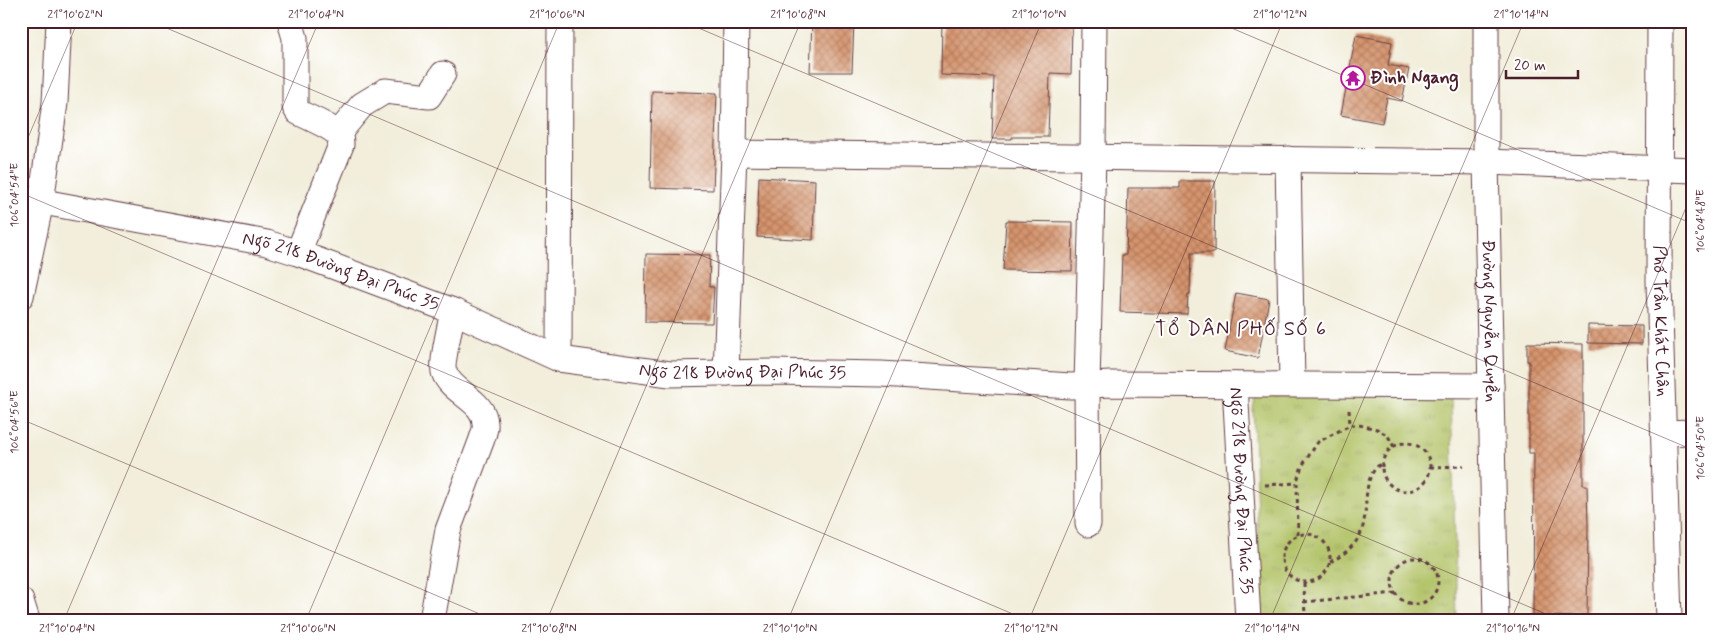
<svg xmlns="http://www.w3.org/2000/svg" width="1714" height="641" font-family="Mynerve,sans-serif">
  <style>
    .park { fill: url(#park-tufts); stroke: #7d7048 }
    .building { fill: url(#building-cross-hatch) }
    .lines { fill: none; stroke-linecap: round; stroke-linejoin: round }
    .minor-casing { stroke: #633e45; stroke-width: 27 }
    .path { stroke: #633e45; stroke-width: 3; stroke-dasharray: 4 4; stroke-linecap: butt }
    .minor { stroke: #fff; stroke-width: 25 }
    .ticks { fill: none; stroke: #4a1f2b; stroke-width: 1; stroke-opacity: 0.45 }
    .labels { text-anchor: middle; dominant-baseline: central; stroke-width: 4; stroke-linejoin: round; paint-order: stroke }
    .poi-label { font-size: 18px; font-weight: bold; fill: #4a1f2b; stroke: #fff; text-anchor: start }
    .street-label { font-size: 18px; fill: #4a1f2b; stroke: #fff }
    .quarter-label { font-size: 20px; letter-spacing: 1px; fill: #4a1f2b; stroke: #fff }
    .neatline { fill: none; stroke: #4a1f2b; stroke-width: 2 }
    .ticks-label { font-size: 12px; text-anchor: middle; fill: #4a1f2b }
  </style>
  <defs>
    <pattern id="park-tufts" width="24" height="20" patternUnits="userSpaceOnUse" patternTransform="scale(1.25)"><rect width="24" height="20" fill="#b0c164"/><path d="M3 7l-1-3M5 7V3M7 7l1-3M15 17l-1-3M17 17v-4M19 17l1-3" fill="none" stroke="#99a557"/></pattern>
    <pattern id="building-cross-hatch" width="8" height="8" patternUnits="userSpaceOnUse" patternTransform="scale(1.25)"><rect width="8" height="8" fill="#d5946d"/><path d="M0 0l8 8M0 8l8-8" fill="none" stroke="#af785a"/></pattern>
  </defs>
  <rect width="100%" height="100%" fill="#fff"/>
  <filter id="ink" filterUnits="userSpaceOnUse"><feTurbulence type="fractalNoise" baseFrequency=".02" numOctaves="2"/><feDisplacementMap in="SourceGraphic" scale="10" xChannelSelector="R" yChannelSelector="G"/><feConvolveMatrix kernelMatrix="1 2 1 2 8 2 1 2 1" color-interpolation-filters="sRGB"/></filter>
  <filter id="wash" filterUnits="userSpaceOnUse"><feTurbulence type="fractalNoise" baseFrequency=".0096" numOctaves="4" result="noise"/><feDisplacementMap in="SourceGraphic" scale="20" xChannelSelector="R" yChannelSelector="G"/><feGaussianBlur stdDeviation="1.12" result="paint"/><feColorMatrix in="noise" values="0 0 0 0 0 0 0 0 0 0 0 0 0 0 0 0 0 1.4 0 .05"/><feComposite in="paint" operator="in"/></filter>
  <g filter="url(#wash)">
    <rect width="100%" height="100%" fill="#f2eedb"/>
    <path class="park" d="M1256 396H1451L1457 620H1261L1253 408Z"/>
    <g id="blocks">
      <path class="building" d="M812 21H854L852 72H810Z
        M942 21H1072L1071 74 1050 73 1048 137H1012V139H992L994 77 941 75Z
        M1356 35 1392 42 1388 65 1409 69 1402 101 1387 98 1382 123 1341 115Z
        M652 91 717 93 713 190 650 188Z
        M759 177 815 180 813 240 757 237Z
        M1180 181H1215L1214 253H1191L1190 294H1188L1187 314 1120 312 1122 255H1126L1128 188H1180Z
        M1006 221 1073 222 1072 271 1003 270Z
        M646 254 710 255 709 287H714L712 323 645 322Z
        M1236 293 1269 299 1258 358 1225 351Z
        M1588 325 1642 326V344L1588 343Z
        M1527 343 1583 344V485H1587L1588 526 1587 617 1533 616 1534 453H1529V361H1527Z"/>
    </g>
  </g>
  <g filter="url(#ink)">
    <use href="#blocks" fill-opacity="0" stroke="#633e45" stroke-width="1"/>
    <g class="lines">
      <g class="minor-casing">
        <g id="minor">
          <path d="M290 21 295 38V107L298 112C307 117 337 129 340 137 341 139 341 143 341 145L298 253"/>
          <path id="s1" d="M1486 21V162L1496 620"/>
          <path id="s2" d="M1660 21 1659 281 1669 620"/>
          <path d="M338 134 362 105 385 91 429 96 443 74"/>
          <path d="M734 153 1486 162 1693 170"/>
          <path d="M1288 159 1292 384"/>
          <path id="s3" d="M21 198 267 243 298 253 453 311 559 359 670 374 773 372 881 374 1071 386 1110 384 1491 386"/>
          <path d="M21 296 41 202 55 103 59 21"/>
          <path d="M559 359 560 21"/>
          <path d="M726 373 734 153 736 21"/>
          <path id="s4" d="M1235 385 1248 620"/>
          <path d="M1664 433 1693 432"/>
          <path d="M1088 524 1087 384 1093 157 1094 21"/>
          <path d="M21 601 27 620"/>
          <path d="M432 620 448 530 482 439C483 435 486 429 485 424 485 400 451 393 444 372 441 364 451 322 453 311"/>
        </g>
      </g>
      <path class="path" d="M1349 410 1350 425
        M1382 467a24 24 0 1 1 48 0a24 24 0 1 1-48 0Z
        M1430 467 1464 466
        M1265 485 1297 483
        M1282 558a24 24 0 1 1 48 0a24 24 0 1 1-48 0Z
        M1298 535 1297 481 1302 466 1318 442 1350 425H1359L1377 429 1388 436 1394 447
        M1392 581a23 23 0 1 1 46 0a23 23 0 1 1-46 0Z
        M1330 562C1340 557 1351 549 1357 540 1373 517 1357 479 1382 463
        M1304 583 1305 620
        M1304 602 1396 593"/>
      <use href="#minor" class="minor"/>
    </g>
  </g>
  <path class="ticks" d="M150 21 1560 620M682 21 1693 450M1215 21 1693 224M21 154 78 21M21 193 1027 620M21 419 494 620M64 620 319 21M306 620 560 21M547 620 801 21M788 620 1042 21M1029 620 1283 21M1270 620 1524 21M1511 620 1693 191"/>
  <defs>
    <g id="temple-ring" transform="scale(1.25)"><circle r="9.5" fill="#fff" stroke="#b5179e" stroke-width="1.5"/><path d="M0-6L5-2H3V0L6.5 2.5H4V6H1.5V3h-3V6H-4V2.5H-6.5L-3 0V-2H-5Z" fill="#b5179e"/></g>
  </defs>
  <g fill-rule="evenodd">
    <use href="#temple-ring" x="1353" y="78"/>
  </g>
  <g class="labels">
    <g class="poi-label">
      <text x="1370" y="78">Đình Ngang</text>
    </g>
    <g class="street-label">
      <text stroke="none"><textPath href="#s3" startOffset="329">Ngõ 218 Đường Đại Phúc 35</textPath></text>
      <text stroke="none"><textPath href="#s1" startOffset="300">Đường Nguyễn Quyền</textPath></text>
      <text stroke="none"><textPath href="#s2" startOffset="300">Phố Trần Khát Chân</textPath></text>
      <text stroke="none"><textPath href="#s3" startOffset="749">Ngõ 218 Đường Đại Phúc 35</textPath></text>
      <text stroke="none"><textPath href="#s4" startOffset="106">Ngõ 218 Đường Đại Phúc 35</textPath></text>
    </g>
    <g class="quarter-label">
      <text x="1241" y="329">TỔ DÂN PHỐ SỐ 6</text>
    </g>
  </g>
  <rect width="1714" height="641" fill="none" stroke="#fff" stroke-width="55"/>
  <path d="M1506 70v8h72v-8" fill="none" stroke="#4a1f2b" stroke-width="2.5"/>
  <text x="1514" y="70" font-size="15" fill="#4a1f2b" stroke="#ffffff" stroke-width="4" paint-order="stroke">20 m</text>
  <rect x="28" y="28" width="1658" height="586" class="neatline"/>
  <g class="ticks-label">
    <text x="75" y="18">21°10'02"N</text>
    <text x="316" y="18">21°10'04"N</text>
    <text x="557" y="18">21°10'06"N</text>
    <text x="798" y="18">21°10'08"N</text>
    <text x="1039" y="18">21°10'10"N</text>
    <text x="1280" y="18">21°10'12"N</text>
    <text x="1521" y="18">21°10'14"N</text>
    <text transform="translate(14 195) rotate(-90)" y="4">106°04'54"E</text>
    <text transform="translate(1700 221) rotate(-90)" y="4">106°04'48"E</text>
    <text transform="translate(14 422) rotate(-90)" y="4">106°04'56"E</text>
    <text transform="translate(1700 448) rotate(-90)" y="4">106°04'50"E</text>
    <text x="67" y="632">21°10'04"N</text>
    <text x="308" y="632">21°10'06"N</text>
    <text x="549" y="632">21°10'08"N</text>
    <text x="790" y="632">21°10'10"N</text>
    <text x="1031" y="632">21°10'12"N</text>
    <text x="1272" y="632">21°10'14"N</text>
    <text x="1513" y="632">21°10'16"N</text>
  </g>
</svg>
